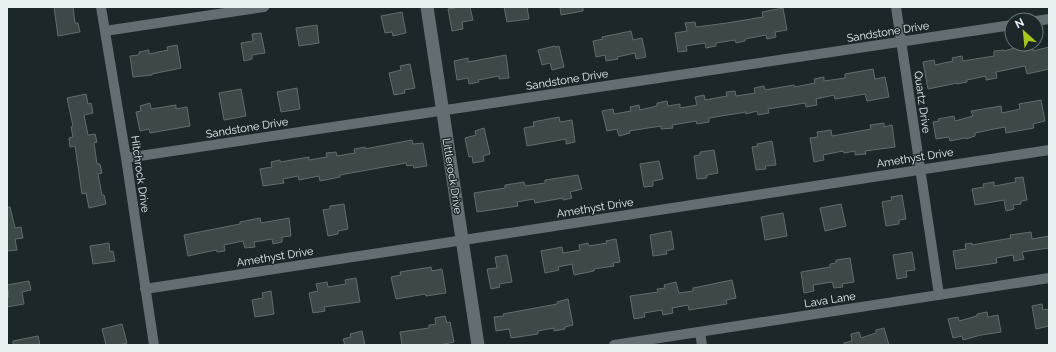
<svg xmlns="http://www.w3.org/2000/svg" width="1056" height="352" font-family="Raleway,sans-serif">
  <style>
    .building { fill: #3d4949; stroke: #606d6d }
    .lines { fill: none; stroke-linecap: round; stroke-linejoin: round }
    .minor { stroke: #626e71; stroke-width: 10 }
    .tertiary { stroke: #626e71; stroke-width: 13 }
    .labels { text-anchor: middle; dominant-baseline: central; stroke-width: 3; stroke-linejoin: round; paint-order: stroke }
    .street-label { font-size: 11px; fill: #e9f0f2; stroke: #1c272a }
  </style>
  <rect width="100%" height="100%" fill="#1c272a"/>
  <path class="building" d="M54 7H73L75 23H78L80 32 58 36Z
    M461 7H470L473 20 462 22 463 29 452 31 448 9Z
    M504 7H527L529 19 507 22Z
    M560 7H583V11L561 15Z
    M783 8 787 30 775 32 776 37 767 39 766 35 745 39V41L736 43 735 40 716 43V46L706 48 705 43 686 46 687 51 678 52 675 33 687 31 685 23 695 22 696 27 727 23 763 17 762 12Z
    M402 12 406 33 393 36 392 32 385 33 381 16Z
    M317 25 319 43 299 46 296 28Z
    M631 31 633 40 642 38 646 57 636 59 635 53 617 57 618 59 606 61 605 55 596 57 593 41 603 39 602 37Z
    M261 33 265 53 252 55V59L244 61 241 43 253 41 252 34Z
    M177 45 181 68 152 74V75L133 77 130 56 139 55V52L149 50V54L168 50 167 47Z
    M555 46V47L559 46 564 67 552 70 550 63 542 65 538 50Z
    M1022 46 1024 51 1033 48V51L1049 47V69L1027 74 1025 66 996 72 997 78 986 80V76L967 80V82L957 84V83L928 89 923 62 934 60 935 65 953 61 952 58 962 56 963 61 975 59 994 56V51L1004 50V51Z
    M506 55 509 78 499 79V76L478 80 479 82 469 84 468 78 457 80 454 61 468 58V62Z
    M410 64 415 88 404 90 405 93 394 95 389 73 401 70 400 66Z
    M873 69 875 79 885 77 889 97 867 101 865 94 835 99 834 95 816 99 817 105 806 107 805 103 768 109 769 113 758 115 757 111 746 114V112L709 118V122L697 124 696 121 672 125 673 128 661 129V126L629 131 630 133 619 136 617 129 607 131 602 111 613 109 614 114 631 111 630 107 639 105 640 110 657 106V103L667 101 668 106 680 104V108L697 105 695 97 704 95 705 100 727 96 726 92 735 91 736 96 755 93 754 88 764 86 765 90 794 85 795 87 815 83 814 79 824 77V81L845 78V74Z
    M297 88 300 109 281 112 277 92Z
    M241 89 246 116 224 120 219 93Z
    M86 94 88 104 91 103 93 113 84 115 88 135 95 134 97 142 94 143 97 164H100L102 173 98 174 102 195H104L106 204 89 208 86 193 82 194 75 146 70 147 69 138 73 137 71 127 73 126 67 98Z
    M1041 100 1045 121 1033 124 1034 128 1006 133 1005 127 994 129 975 133V136L966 139 965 138 950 141 949 137 936 139 933 122 939 121 938 119 954 116 955 121 973 116 971 111 1001 106 1002 113 1020 109 1019 104Z
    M150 103 151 109 176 105V109L187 107 190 126 150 133 149 129 140 131 136 112 141 111 140 106Z
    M559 117 560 122 572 120 575 142 566 144V139L527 146 524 128 534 126 533 122Z
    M884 123V127L892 125 895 147 865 151 866 154 855 155V151L844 153 843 151 823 155 824 160 814 162 810 138 818 137 817 132 831 130 832 136 871 129 870 125Z
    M484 128 490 154 483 156 484 161 473 163 472 156 469 157 465 138 476 135 475 131Z
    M412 140 413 144 423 143 427 166 414 168 413 165 407 166 406 163 340 175V177L320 181 319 176 299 180 298 176 283 179 284 183 263 186 260 169 272 167 271 162 280 160V162L309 157V160L327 157 326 153 336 152 337 156 355 153 354 149 365 147V149Z
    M772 141 776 165 765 166 766 169 756 170 752 147 758 146 757 144Z
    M714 150 718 173 707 175V178L697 179 694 156 700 155V152Z
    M659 161 663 179 653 181V186L644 187 640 164Z
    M578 175 582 189 570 192 572 198 563 200V198L535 203 534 199 517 202 518 206 477 212 474 193 505 188V185L524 182 525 186 545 183V180Z
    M1023 177 1027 200 1021 201V204L1013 205 1014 209 1006 211 1004 200 975 205 972 189 984 187 983 184 994 182V186L1016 182 1015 178Z
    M902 195 906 219 899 220V224L886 226 882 202 892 200 891 197Z
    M344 204 348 229 338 231V234L328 236 323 210 330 209V206Z
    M841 204 846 226 825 231 820 208Z
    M7 207H10L15 228 21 227 23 238 15 239 17 250 7 251Z
    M783 213 787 236 765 240 761 217Z
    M260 218 261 223 289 218 291 236 282 237V242L273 244 272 239 254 242 255 247 245 248 243 241 224 245 225 251 217 252 216 250 188 256 184 235 240 224V222Z
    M671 231 674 249 666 251 667 254 653 256 650 235Z
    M1031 232 1032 239 1049 236V248L1022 252 1024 259 1014 261 1013 255 996 258 997 263 956 269 953 251 966 249 965 244 972 243V245L1011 238 1010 235Z
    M616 239 620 262 613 263 614 266 594 269V271L574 275 572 264 558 267 559 270 545 273 541 251 562 247 563 253 580 250 579 245 588 243 589 246 607 243 606 241Z
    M109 243 110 252 113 251 115 261 93 264 90 246Z
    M912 252 915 270 906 271 907 277 897 279 893 255Z
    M507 255 512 282 499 284 500 287 491 289 487 269 497 268 495 257Z
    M850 258 854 282 842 284 843 287 834 288 832 282 813 285 814 291 804 293 801 272 830 267V264L836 263V260Z
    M431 267 432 271 442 269 446 293 426 296 425 294 396 299 391 277 401 275 400 272Z
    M356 278 360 302 324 307 325 311 313 313 309 293 318 291 316 284 327 282 328 287 346 284 345 280Z
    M732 280 736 298 726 300 727 304 689 310 688 305 672 308 673 313 663 315 662 310 644 313 645 317 634 319 630 296 658 292 657 289 665 288 664 285 676 282 679 293 693 291V288Z
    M29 281 31 290 22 292 24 304 7 307V297H9L7 285Z
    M271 291 274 314 255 317 252 300 263 298 262 293Z
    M568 299 573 325 565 327V329L554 331V328L538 331V334L511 338 509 329 496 331 494 317 504 316 503 314 557 304V302Z
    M1042 304 1043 310 1049 309V326L1036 329 1032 306Z
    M987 312 988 317 998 315 1001 332 981 335 963 340 962 336 953 338 948 319 958 317 959 321 977 316V314Z
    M445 316 447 323 450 322 454 342 440 345H402L400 332 429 328V325L436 324 435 318Z
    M122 324 127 343 120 345H106L102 329Z
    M884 328 889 345H844V343L852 341 851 334 859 332 861 338 876 333V330Z
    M362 331 365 345H345L343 339 351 337 350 334Z
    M38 336 40 345H13V341Z"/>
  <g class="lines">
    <path class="minor" d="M101 7 126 158 154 345
      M896 7 939 295
      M1036 21 1049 19
      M105 31 264 7
      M126 158 1012 25
      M145 289 1049 150
      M700 332 702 345
      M614 345 1049 278"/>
    <path class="tertiary" d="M427 7 478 345"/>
  </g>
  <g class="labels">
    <g class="street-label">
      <text transform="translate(888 32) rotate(-9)">Sandstone Drive</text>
      <text transform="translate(567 80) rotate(-9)">Sandstone Drive</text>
      <text transform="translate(922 102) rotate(82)">Quartz Drive</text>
      <text transform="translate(247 128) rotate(-9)">Sandstone Drive</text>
      <text transform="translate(915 158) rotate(-9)">Amethyst Drive</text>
      <text transform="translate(140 174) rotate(82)">Hitchrock Drive</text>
      <text transform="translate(452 176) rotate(81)">Littlerock Drive</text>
      <text transform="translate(595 208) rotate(-9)">Amethyst Drive</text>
      <text transform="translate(275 257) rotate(-9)">Amethyst Drive</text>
      <text transform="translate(830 300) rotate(-9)">Lava Lane</text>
    </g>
  </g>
  <rect width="1056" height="352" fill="none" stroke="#e9f0f2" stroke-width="16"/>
  <g transform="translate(1024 32) rotate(333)"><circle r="19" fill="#1c272a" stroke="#6e777a"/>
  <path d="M0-3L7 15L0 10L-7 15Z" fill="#a7c71e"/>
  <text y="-6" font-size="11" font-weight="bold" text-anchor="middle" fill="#e9f0f2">N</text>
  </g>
</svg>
